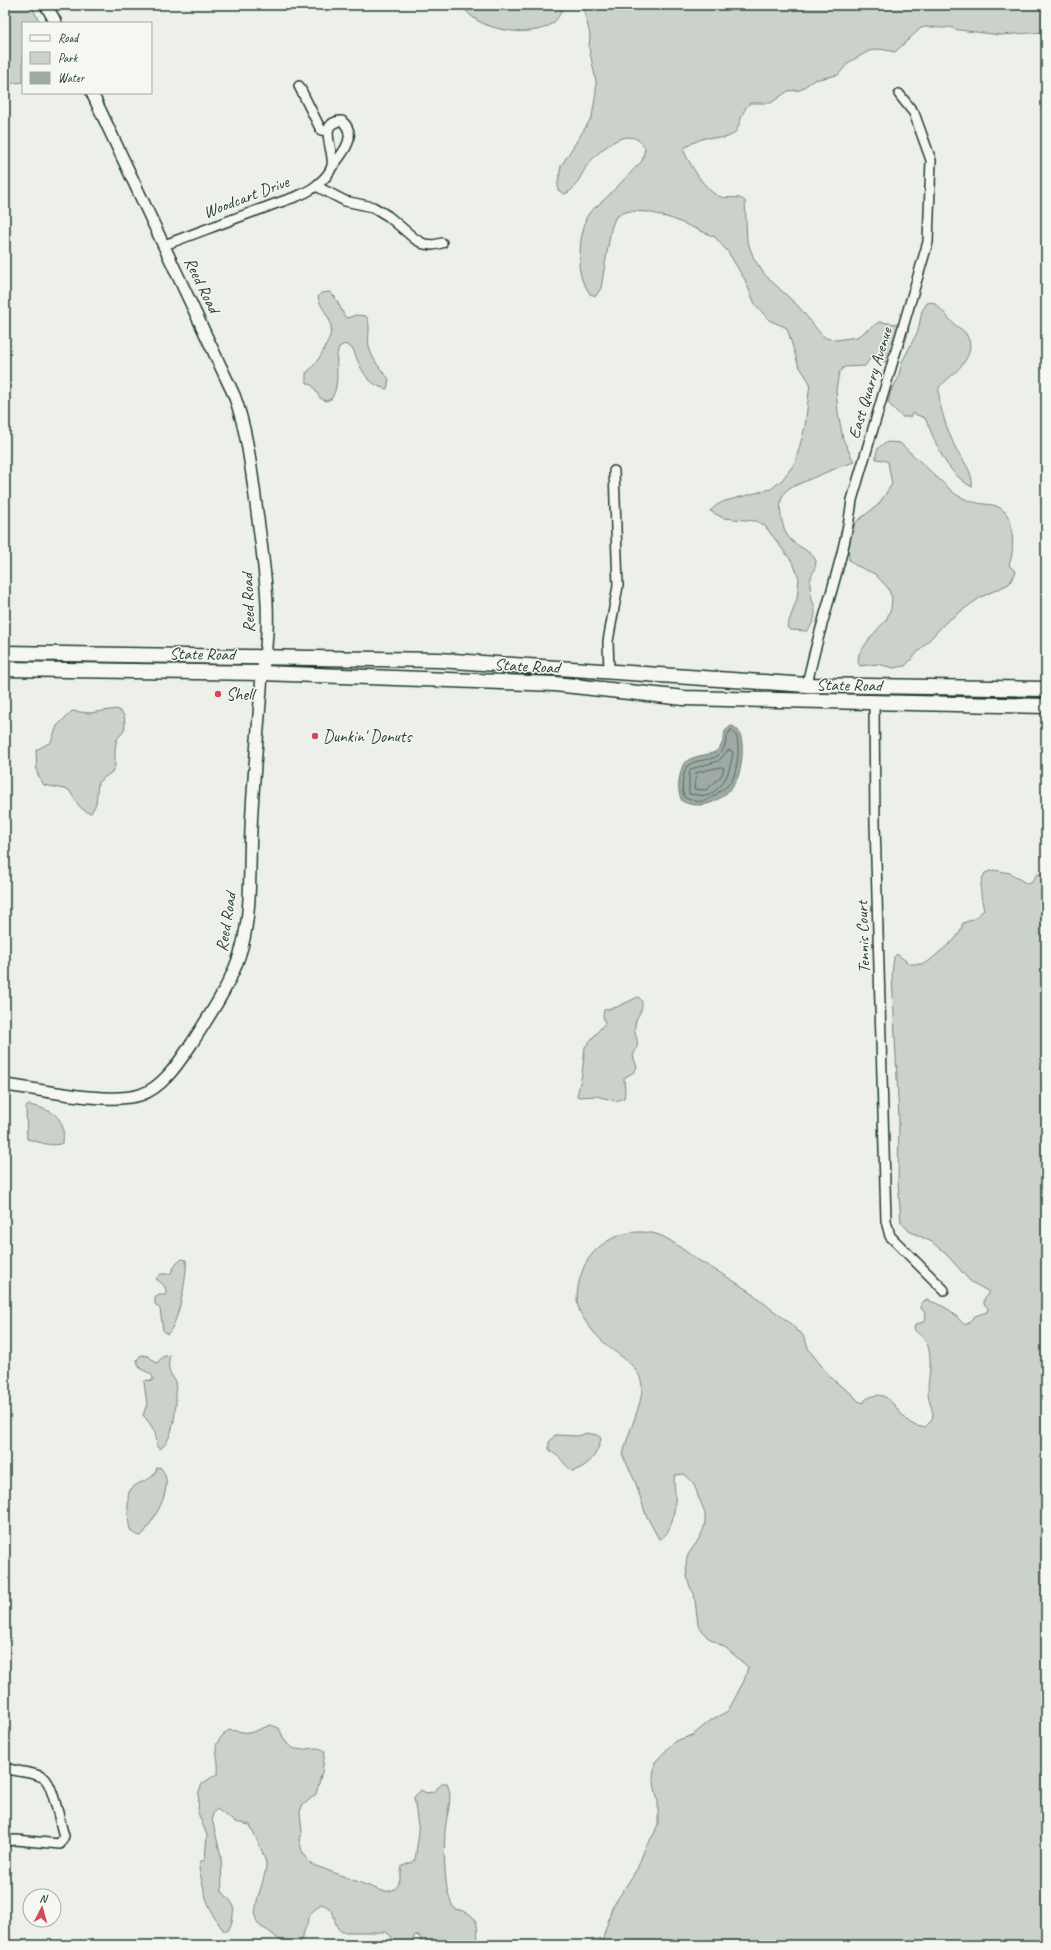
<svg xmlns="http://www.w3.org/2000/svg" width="1051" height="1950" font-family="Caveat,sans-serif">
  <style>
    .green { fill: #cbd2cc; stroke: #758880 }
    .water { fill: #9faaa4; stroke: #6c7e77 }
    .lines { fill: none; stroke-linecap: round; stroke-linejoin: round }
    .shore { stroke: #526961; stroke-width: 1 }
    .minor-casing { stroke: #1f3d34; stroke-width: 12 }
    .tertiary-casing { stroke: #1f3d34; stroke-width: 14 }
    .primary-casing { stroke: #1f3d34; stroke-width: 17 }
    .minor { stroke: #f6f6f2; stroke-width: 9 }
    .tertiary { stroke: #f6f6f2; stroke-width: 11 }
    .primary { stroke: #f6f6f2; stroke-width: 14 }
    .poi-dot { fill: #d1495b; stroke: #f6f6f2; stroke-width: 1.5 }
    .labels { text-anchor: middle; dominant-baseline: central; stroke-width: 3; stroke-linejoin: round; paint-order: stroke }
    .street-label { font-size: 17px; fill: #1f3d34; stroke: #f6f6f2 }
    .poi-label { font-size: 17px; fill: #1f3d34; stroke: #f6f6f2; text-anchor: start }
  </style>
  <rect width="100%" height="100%" fill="#edefea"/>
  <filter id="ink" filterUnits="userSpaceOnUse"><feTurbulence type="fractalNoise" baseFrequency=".025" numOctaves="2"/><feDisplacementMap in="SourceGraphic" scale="8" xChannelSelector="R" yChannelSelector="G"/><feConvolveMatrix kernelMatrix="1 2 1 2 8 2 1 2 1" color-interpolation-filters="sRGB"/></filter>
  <g filter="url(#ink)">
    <path class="green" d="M5 5H31L40 23H23V82L7 84H5Z
      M463 5H565C561 11 559 18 553 23 532 40 472 30 463 5Z
      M583 5H1046V32L1000 35 959 30 949 27C942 30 930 25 921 28L895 52 880 49 869 51 849 62 838 75 814 80 800 90 788 91 771 103H750C740 111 741 130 732 135 725 140 713 137 705 138 697 140 689 145 683 149 689 163 706 193 721 197 730 199 738 195 745 201L747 240 754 259 765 275 799 307 820 333 826 338 836 340 857 337 879 322 907 325 909 328C906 342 903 353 891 362H885L873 354 865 366 844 367 839 373 836 390 838 412 843 439 854 462C835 468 817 476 799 484 796 486 791 486 788 489 775 498 781 527 789 538 796 547 813 551 816 561 816 569 810 576 810 584 810 605 823 612 807 631L790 630 787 627 797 599 799 578 793 563 765 526 756 521 723 518 710 511 717 505 725 501 771 489 782 480 795 463 805 427 810 383 798 364 787 328 769 320 755 304 745 280 728 252 715 237 673 219 649 212 630 211 622 213 615 218 611 229 601 288 596 296 590 294 582 280 579 267 581 239 586 218 590 212 605 199 642 161 645 148C631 122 601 149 589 163 581 172 577 191 564 194L558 190V182L561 166 592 117 596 92V81L589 48 590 35Z
      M330 292 335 297 345 317 347 318 356 315 366 316C372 325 367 336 369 347 372 359 381 370 389 379L387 389C366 385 360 367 353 349L345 344 339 347C333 364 342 383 331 399L326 401 320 398 313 386 306 382V373C316 366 333 338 331 326 330 316 320 307 318 297L321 293Z
      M932 302C941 307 947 317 954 324 958 328 963 329 966 334 980 355 953 374 939 387 937 404 948 431 955 447 962 460 974 472 972 487 943 470 938 446 925 418L912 413 910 417H902L888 403 891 391 898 379 902 362 918 331 922 311 927 303Z
      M888 442 900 443 955 494C964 499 974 503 984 504 988 505 993 504 996 506 1009 511 1011 523 1012 534 1013 545 1013 554 1009 565L1016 572 1009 584 981 597 946 622 905 666 894 668 877 664 860 666 858 662 859 654 870 638 886 620 891 609 892 598 888 588 875 574 855 565 849 560 848 541 856 522 878 505 892 484 888 462 884 460 876 459C876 449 878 446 888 442Z
      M117 709 124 715 125 724 124 731 117 739 115 748V766L112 772 98 782 96 804 91 813C78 810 76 800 69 790L44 785 37 773 36 750 51 742 57 726 72 711 89 713Z
      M994 870 1010 873 1027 884 1031 883 1037 874H1046V1945H601L612 1908 637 1869 646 1846 654 1834 658 1824V1802L653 1778 655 1762 675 1741 693 1735 711 1720 728 1711 744 1681 748 1667 726 1648 707 1637 698 1624 694 1593C687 1587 684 1563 688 1555 694 1545 705 1534 705 1520 706 1511 701 1504 698 1496 695 1486 693 1480 684 1474L675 1475C673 1482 675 1487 675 1494 676 1505 672 1537 659 1539L646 1515 635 1481 623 1456C626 1435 643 1405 642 1386 640 1367 623 1358 610 1348 597 1337 577 1316 577 1299 577 1290 579 1280 582 1272 592 1242 627 1226 656 1234 670 1238 683 1250 695 1258 721 1274 742 1284 765 1304 773 1311 794 1324 797 1331L800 1332C807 1339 806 1347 812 1354 820 1364 828 1375 837 1383 845 1390 851 1391 858 1401L863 1403C866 1398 868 1398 873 1396 895 1389 900 1429 925 1427 928 1424 933 1420 933 1414 932 1407 928 1400 928 1393 928 1375 934 1358 926 1341 923 1335 916 1334 914 1328L916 1324 924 1322 926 1319 925 1313 921 1308V1303L926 1300C934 1302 949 1308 954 1314 959 1318 960 1322 966 1325L975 1316 987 1312 988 1308 984 1304V1299L989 1292 970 1281 948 1256 932 1242 909 1231 901 1222 898 1181 899 1120 892 974 894 957 897 954 910 964H923L928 962 955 939 960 932 963 923 974 919 984 910C981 897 978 884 985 873Z
      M638 997C641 999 642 1001 642 1005 642 1012 635 1018 635 1026 633 1040 643 1037 633 1056L637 1067 634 1072 624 1078 625 1092 624 1098 616 1101 596 1096 580 1097 577 1096 582 1074 585 1047 605 1023 603 1016 604 1010 617 1007Z
      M29 1105C51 1110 66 1115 63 1142L60 1144C49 1147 38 1141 27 1139L26 1107Z
      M182 1259 186 1260C188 1273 178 1327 167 1334L163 1330 160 1309 155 1304V1298L159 1295H166C167 1287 162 1283 156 1279L161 1274H170L177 1263Z
      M141 1355 148 1356 157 1363 162 1357 170 1355C169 1359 168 1366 169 1370 170 1374 174 1378 175 1382 178 1399 175 1440 160 1449L157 1447C157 1432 152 1426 143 1415L147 1404 144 1382 147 1380 153 1381C154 1371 144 1373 139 1367L137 1360Z
      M587 1433 597 1435 601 1438C598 1454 589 1467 572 1471 567 1467 564 1463 560 1458 557 1455 552 1453 549 1449V1442L555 1435 578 1436Z
      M160 1467C177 1484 155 1517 144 1533L141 1536C136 1535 132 1534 130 1529 128 1525 127 1496 129 1492 135 1480 154 1483 157 1468Z
      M271 1725 279 1728C281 1732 283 1738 286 1742 298 1758 314 1742 325 1751L322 1772 316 1794 302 1806 300 1812 302 1832 299 1839 302 1851 311 1864 382 1891C400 1893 400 1881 402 1866L413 1862 415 1860 419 1833 414 1797 421 1790 426 1793 433 1792 443 1783H447C454 1798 446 1815 445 1831 444 1850 443 1896 455 1909 478 1913 479 1924 477 1945H420L421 1941 419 1936 415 1935 410 1945H393L391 1936 386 1932H342C330 1924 340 1910 321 1904L311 1913 300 1943 297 1945C286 1945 279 1940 271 1933 267 1929 261 1928 258 1924 249 1910 266 1881 266 1864 266 1858 254 1833 250 1825L235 1822 217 1809 213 1813 212 1819 221 1856 222 1891C226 1896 230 1900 234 1906 233 1913 233 1928 226 1931L223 1930 213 1915 206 1898 199 1869 200 1862 205 1859 207 1835 198 1813 199 1791 202 1784 218 1773C220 1751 207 1747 229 1730L250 1733Z"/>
    <path class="water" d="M731 726C748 728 742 769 737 779 727 799 703 812 682 801 676 790 679 774 684 763 703 748 721 764 725 731Z"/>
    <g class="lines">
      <path class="shore" d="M731 730C743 735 737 766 734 776 731 784 725 788 719 792 708 802 700 804 685 798 680 790 683 774 687 766 697 758 712 762 720 754 727 747 725 736 731 730Z
        M729 750 733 752C729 772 727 785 707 796L689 794V774L691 769 718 761Z
        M721 767 724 768C723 778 713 783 706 790L694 789 696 773Z"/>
      <g class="minor-casing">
        <path id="minor" d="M299 86 321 130 328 131
          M316 186 345 201 373 207 388 216 415 239 424 244 433 245 442 243
          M164 245C197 233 230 220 264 208 280 201 303 197 317 185 322 181 330 173 332 166 335 150 316 122 342 121 359 136 342 154 332 167
          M609 672 608 641 618 586 614 471
          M807 685C819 623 844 564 852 500L928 242 931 160 914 113 899 94
          M874 704 875 823 886 1221 890 1236 944 1290
          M5 1768C16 1772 35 1772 44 1778 53 1784 60 1824 64 1836L60 1844 16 1840 5 1841"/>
      </g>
      <g class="tertiary-casing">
        <path id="tertiary" d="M46 5 56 23
          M5 1085C41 1089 106 1105 140 1095 163 1088 179 1062 192 1043 211 1013 233 981 242 947 252 909 249 868 251 830 253 777 259 725 262 673 274 617 263 560 256 504 251 467 247 430 234 395L92 93"/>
      </g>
      <g class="primary-casing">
        <path id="primary" d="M5 653 439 660 807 685 1046 689
          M5 669 262 673 555 684 684 698 1046 706"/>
      </g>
      <use href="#minor" class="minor"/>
      <use href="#tertiary" class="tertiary"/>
      <use href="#primary" class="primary"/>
    </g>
  </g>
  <g class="poi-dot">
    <circle cx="218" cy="694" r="4"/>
    <circle cx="315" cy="736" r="4"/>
  </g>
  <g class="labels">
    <g class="street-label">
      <text transform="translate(246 197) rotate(-21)">Woodcart Drive</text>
      <text transform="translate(202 285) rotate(64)">Reed Road</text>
      <text transform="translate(870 383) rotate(-73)">East Quarry Avenue</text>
      <text transform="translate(248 603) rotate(-92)">Reed Road</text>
      <text transform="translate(202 654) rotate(1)">State Road</text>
      <text transform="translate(527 666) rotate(3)">State Road</text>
      <text transform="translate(849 685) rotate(1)">State Road</text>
      <text transform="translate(226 922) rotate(-81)">Reed Road</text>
      <text transform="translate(863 937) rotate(-92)">Tennis Court</text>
    </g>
    <g class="poi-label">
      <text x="226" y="694">Shell</text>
      <text x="323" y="736">Dunkin' Donuts</text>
    </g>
  </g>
  <rect width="1051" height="1950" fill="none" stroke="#f6f6f2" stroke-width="20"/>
  <rect x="10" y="10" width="1031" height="1930" fill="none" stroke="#1f3d34" stroke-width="1.5" filter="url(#ink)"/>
  <rect x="22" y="22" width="130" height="72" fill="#f6f6f2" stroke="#a0aca6"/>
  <rect x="30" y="35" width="20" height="6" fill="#f6f6f2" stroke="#a0aca6"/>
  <text x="58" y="42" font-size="12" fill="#1f3d34">Road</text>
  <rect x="30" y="52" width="20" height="12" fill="#cbd2cc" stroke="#a0aca6"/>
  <text x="58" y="62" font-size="12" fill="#1f3d34">Park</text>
  <rect x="30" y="72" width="20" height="12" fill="#9faaa4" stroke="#a0aca6"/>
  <text x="58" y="82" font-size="12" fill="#1f3d34">Water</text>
  <g transform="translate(42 1908) rotate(6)"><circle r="19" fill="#f6f6f2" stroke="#a0aca6"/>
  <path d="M0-3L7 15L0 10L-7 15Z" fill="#d1495b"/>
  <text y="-6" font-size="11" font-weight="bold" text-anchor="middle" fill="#1f3d34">N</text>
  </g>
</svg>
